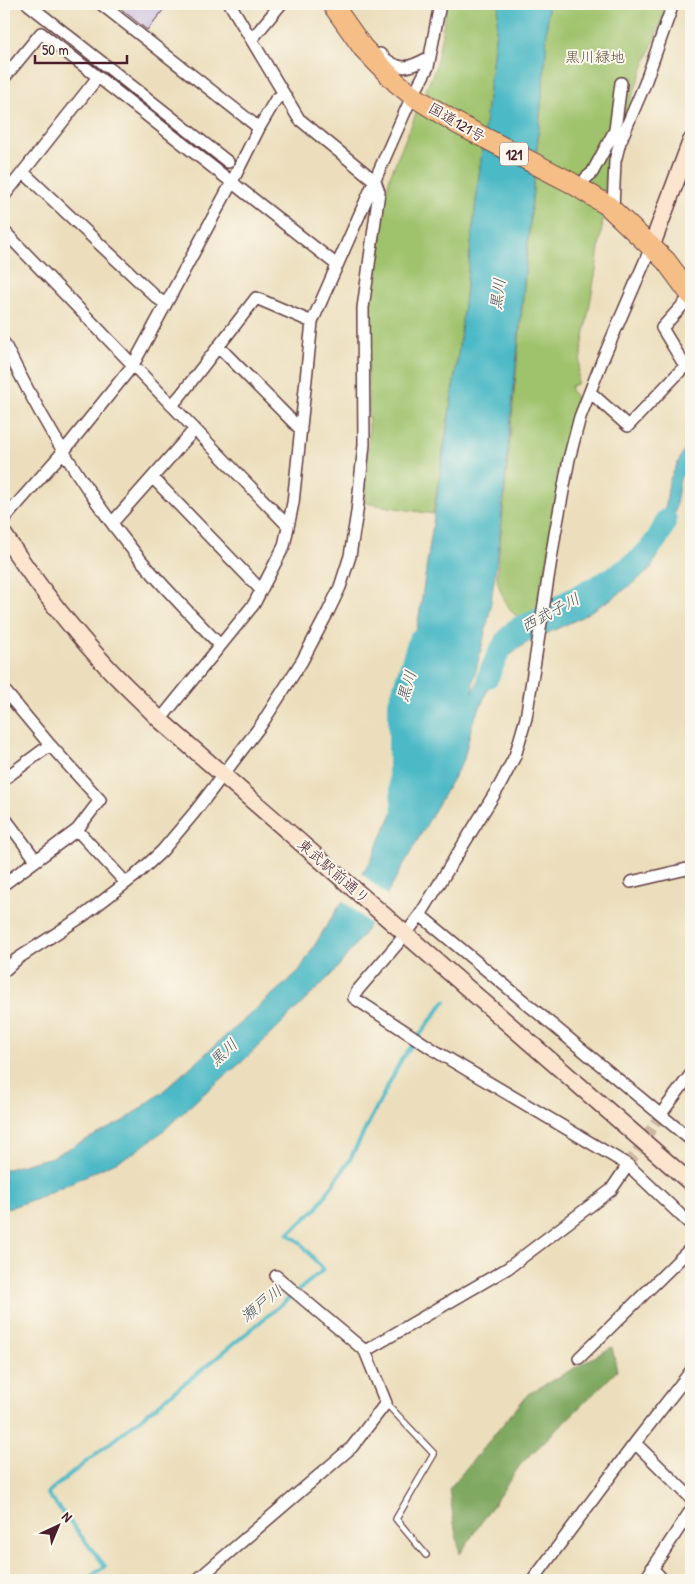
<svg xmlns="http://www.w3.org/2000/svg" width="695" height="1584" font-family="'Patrick Hand','Klee One',sans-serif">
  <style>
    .green { fill: #9fc26c; stroke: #74704c }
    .forest { fill: #7fa860; stroke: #646446 }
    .water { fill: #4cb9c6; stroke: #4b6c78 }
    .pier { fill: #ecdebc }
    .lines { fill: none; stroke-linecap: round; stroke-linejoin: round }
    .stream { stroke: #4cb9c6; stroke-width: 4 }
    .river { stroke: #4cb9c6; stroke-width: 22 }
    .building { fill: #c2b2e0 }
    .street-tunnel { stroke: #ccb89f; stroke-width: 11; stroke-dasharray: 11 5.5; stroke-linecap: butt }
    .lane-casing { stroke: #623c41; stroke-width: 8 }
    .street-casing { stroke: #623c41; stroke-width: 14 }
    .secondary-casing { stroke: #623c41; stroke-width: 19 }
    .highway-casing { stroke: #623c41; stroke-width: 22 }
    .lane { stroke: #fff; stroke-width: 5.5 }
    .street { stroke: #fff; stroke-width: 11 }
    .secondary { stroke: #fbe5cf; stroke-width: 16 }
    .highway { stroke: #f6be87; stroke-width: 20 }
    .labels { text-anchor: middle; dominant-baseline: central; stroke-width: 4; stroke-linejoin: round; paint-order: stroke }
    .shield { fill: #fbf7ec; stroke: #7f6065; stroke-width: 1 }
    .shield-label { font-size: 14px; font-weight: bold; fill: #4a1f2b }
    .park-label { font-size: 15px; fill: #64503e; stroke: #fbf7ec }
    .street-label { font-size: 15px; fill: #4a1f2b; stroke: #fbf7ec }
    .water-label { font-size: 16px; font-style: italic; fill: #4b5561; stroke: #fbf7ec }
  </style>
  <rect width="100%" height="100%" fill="#fbf7ec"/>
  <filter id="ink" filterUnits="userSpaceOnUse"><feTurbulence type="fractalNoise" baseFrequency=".02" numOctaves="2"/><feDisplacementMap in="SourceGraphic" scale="10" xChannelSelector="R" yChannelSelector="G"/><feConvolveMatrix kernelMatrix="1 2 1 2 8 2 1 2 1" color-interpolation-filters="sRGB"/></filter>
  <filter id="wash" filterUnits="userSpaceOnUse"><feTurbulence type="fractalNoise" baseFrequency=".0096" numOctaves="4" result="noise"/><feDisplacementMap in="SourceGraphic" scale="20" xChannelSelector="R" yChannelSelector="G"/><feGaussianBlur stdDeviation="1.12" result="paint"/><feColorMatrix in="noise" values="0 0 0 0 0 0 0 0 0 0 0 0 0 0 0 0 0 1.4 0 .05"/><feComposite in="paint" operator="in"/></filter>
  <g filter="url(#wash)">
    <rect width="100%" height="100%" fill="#ecdebc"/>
    <path class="green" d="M447 4H499L458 356 433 514 365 503 369 432 367 316 378 228 390 176 436 66Z
      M548 4H668L607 162 603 220 596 270 582 348 577 384 571 386V391L576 397 570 424 541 598 536 617C533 619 529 622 525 621 511 618 498 590 497 577L546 52Z"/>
    <path class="forest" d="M612 1347 617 1371 520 1465 460 1554 454 1523 449 1489 528 1394Z"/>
    <path class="water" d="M499 4H548L546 52 498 552 489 616 473 683V692L484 668 518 633 563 614 605 590 641 565 648 554 657 531 666 504 669 481 682 454 691 440V462L680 479 674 517 661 549 650 570 616 596 578 619 526 643 500 663 496 669 483 701 472 724 464 759 365 932 334 972 243 1061 201 1096 162 1132 129 1156 42 1196 4 1210V1170L52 1157 125 1120 161 1093 299 971 330 920 370 862 403 789V704L420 610 458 356Z"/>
    <path class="pier" d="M360 872 389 897 372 926 341 899Z"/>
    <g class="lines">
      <path class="stream" d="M86 1580 105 1566 47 1493 214 1360 323 1270 300 1242 288 1234 316 1209 349 1161 401 1060 445 1001"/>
      <path class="river" d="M488 677C495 660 502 643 515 630 521 625 532 623 539 619 550 612 561 605 572 599 607 581 653 561 666 520
        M401 825 403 810 399 772V703L419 640"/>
    </g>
    <g id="blocks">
      <path class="building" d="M115 4H168L147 30Z"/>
    </g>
  </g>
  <g filter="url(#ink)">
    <use href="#blocks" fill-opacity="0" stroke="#623c41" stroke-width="1"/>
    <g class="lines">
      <path class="street-tunnel" d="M628 1165 661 1114"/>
      <g class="lane-casing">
        <path id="lane" d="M386 1403 434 1454 396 1519 426 1555"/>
      </g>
      <g class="street-casing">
        <path id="street" d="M28 4 228 162
          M101 4 259 128
          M252 39 281 4
          M380 54C398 72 408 69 428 58
          M4 78 41 33 98 77
          M621 83 615 130 622 139
          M23 172 157 298 166 304
          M586 178 592 173 615 130
          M4 196 98 77 337 265
          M613 209 615 161 620 142 644 86 673 4
          M4 231 288 526
          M652 245 602 361 580 417 569 459 555 534 526 718 515 756 500 785 420 915 406 934 357 991 354 998 437 1052 628 1165 691 1225
          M4 343C40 417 83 489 135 553 161 585 191 615 220 645
          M219 347 301 430
          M590 392 628 426 685 366 662 328 691 296
          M172 405 180 396 256 298 312 322
          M153 478 261 590
          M4 519 63 452 133 365 232 182 259 128 276 99 284 94 230 4
          M112 523 195 429
          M4 690 50 745 100 800 77 830 4 884
          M160 720 254 604 284 546 293 503 312 322 409 103 428 67 440 4
          M4 779 50 745
          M4 817 36 860
          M77 830 126 883
          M631 882 691 868
          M420 915 691 1140
          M4 971 17 959 83 916 135 876 162 851 194 813 261 725 302 661 328 612 340 587 350 556 357 512 364 444 363 308 379 192 375 181 299 119 284 94
          M661 1114 691 1074
          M365 1351 508 1268 611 1190 628 1165
          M579 1358 691 1248
          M635 1443 691 1498
          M652 1568 663 1580
          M197 1580 352 1447 386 1403 365 1351 276 1276
          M533 1580 635 1443 691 1371
          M645 1580 691 1510"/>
      </g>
      <g class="secondary-casing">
        <path id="secondary" d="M652 245 691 141
          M4 535C35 582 72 630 111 671 127 688 144 703 160 720L691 1183"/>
      </g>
      <g class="highway-casing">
        <path id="highway" d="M332 4 363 48 397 83 413 96 458 124 570 182 607 205 666 261 691 295"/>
      </g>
      <use href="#lane" class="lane"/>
      <use href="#street" class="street"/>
      <use href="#secondary" class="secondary"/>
      <use href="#highway" class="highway"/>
    </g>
  </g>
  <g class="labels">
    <rect class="shield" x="500" y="142.5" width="28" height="23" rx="4"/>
    <g class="shield-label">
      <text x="514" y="154">121</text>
    </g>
    <g class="park-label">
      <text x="595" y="56">黒川緑地</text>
    </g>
    <g class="street-label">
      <text transform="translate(457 122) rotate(30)">国道121号</text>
      <text transform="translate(334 871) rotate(41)">東武駅前通り</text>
    </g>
    <g class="water-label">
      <text transform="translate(497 294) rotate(-82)">黒川</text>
      <text transform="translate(550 612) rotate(-28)">西武子川</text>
      <text transform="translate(406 686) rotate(-73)">黒川</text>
      <text transform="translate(223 1052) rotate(-43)">黒川</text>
      <text transform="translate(261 1303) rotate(-39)">瀬戸川</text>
    </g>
  </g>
  <rect width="695" height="1584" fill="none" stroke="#fbf7ec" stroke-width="20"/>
  <g transform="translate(58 1526) rotate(44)" stroke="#fbf7ec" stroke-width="4" paint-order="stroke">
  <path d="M0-4L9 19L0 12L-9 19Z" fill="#4a1f2b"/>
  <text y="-8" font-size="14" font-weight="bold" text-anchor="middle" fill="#4a1f2b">N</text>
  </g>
  <path d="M35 55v8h92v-8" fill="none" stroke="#4a1f2b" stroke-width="2.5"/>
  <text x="42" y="55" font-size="15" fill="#4a1f2b" stroke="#fbf7ec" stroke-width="4" paint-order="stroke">50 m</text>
</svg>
